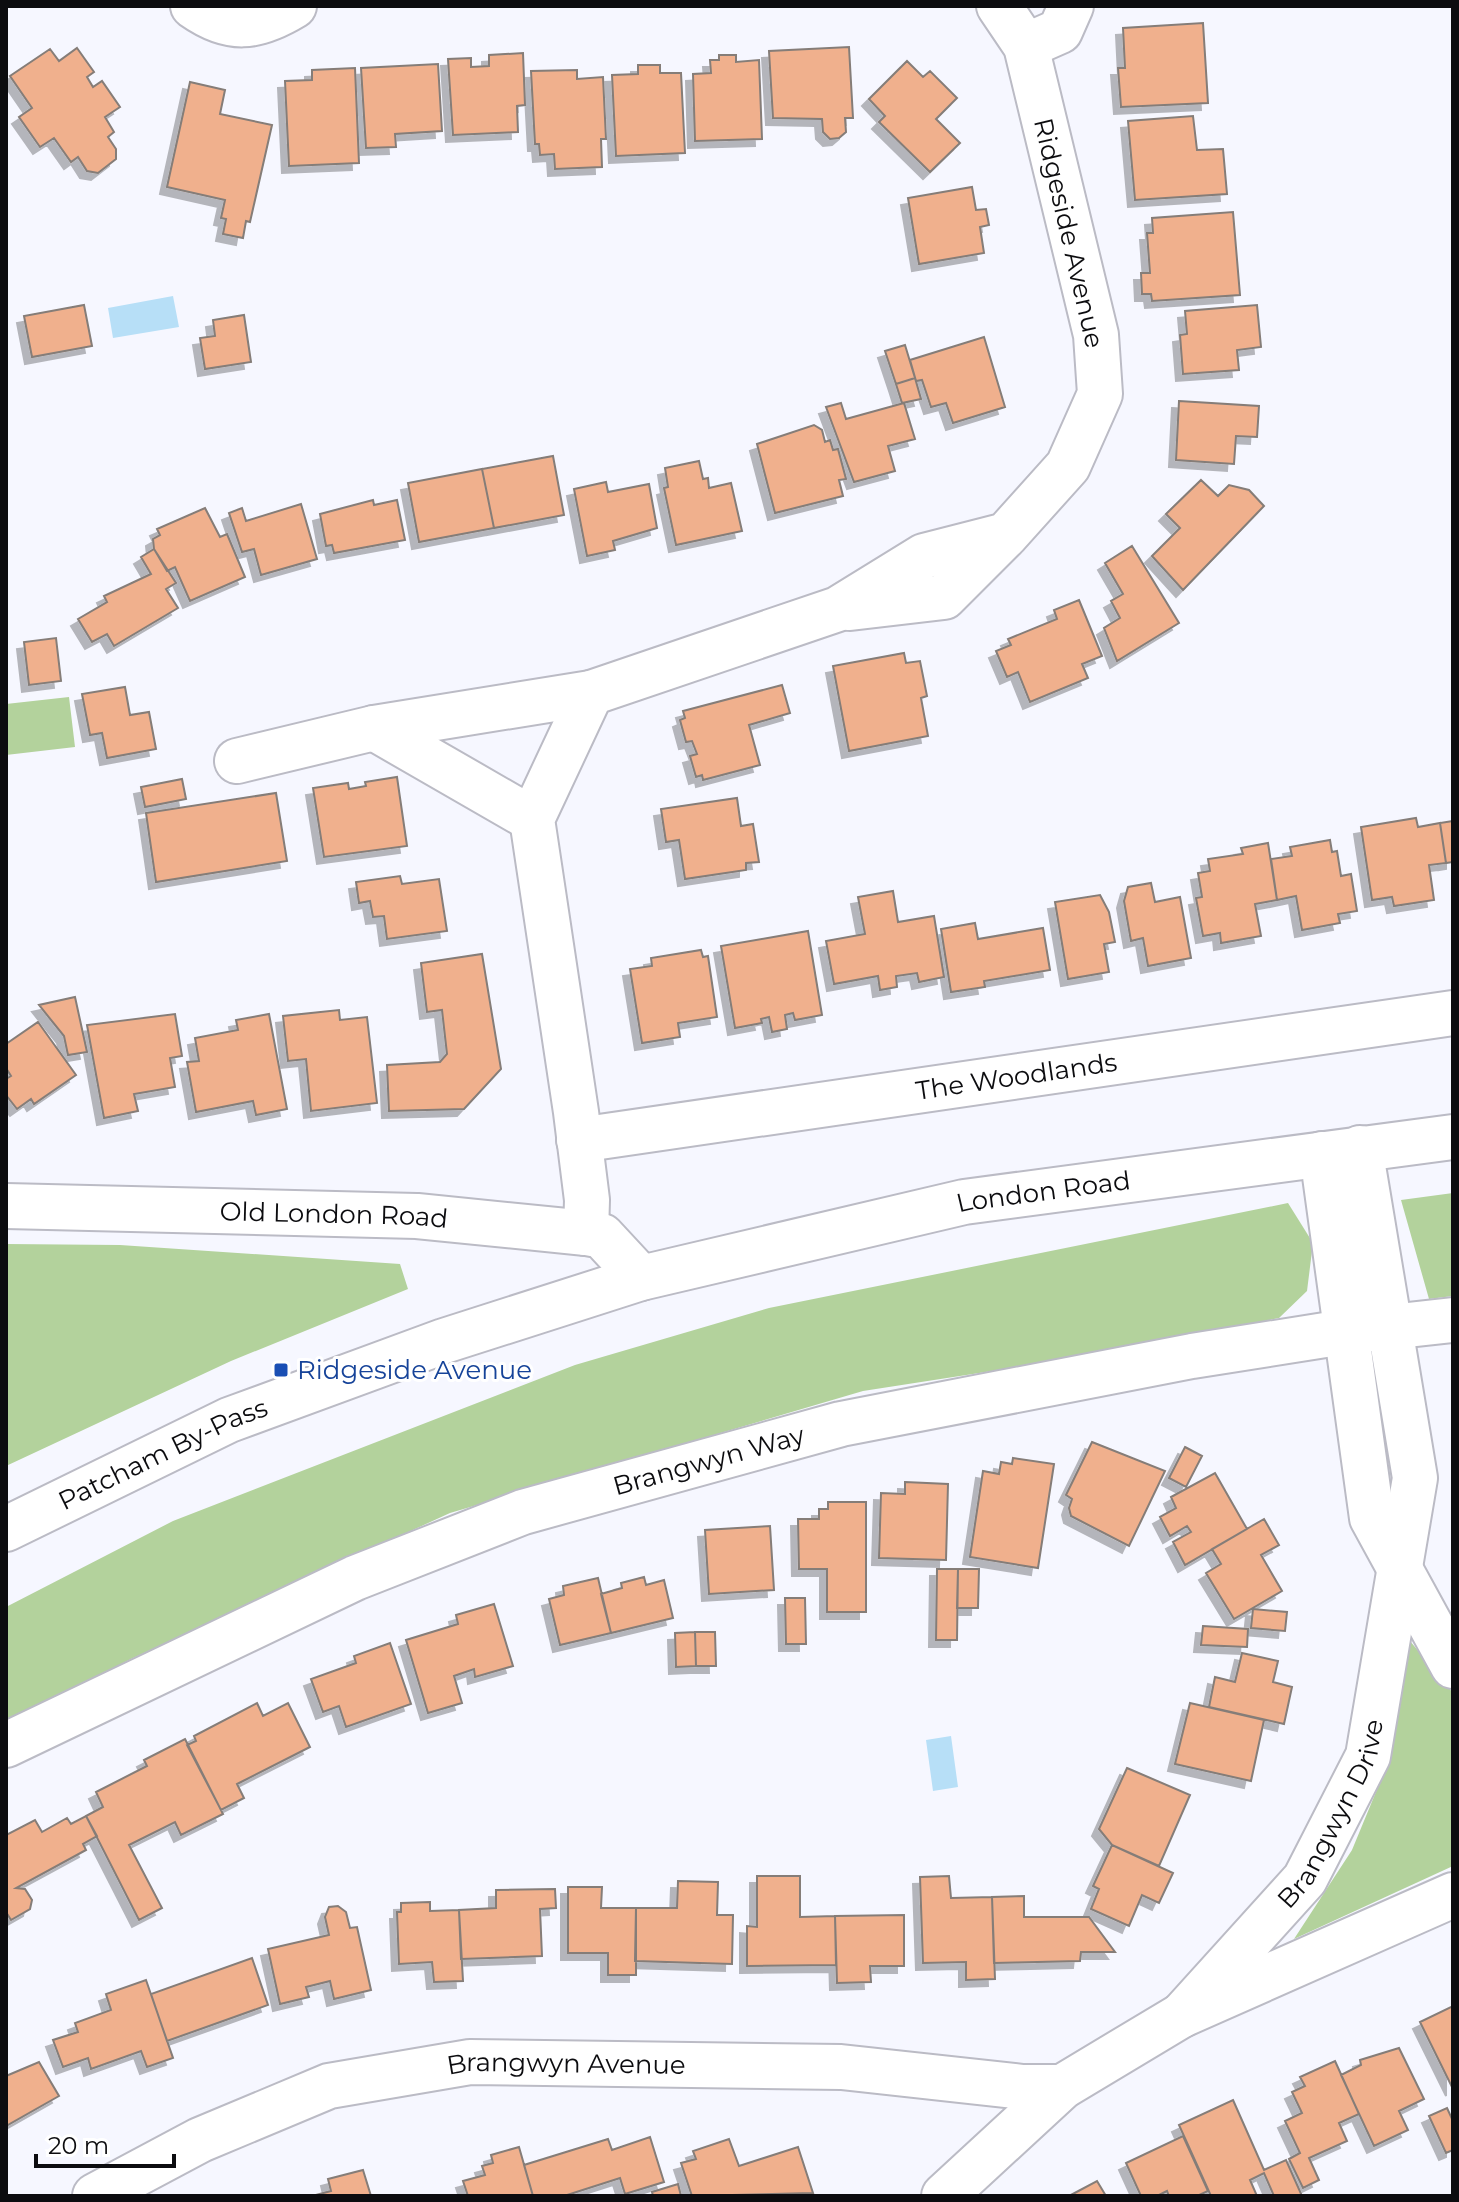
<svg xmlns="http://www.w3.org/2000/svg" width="1459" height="2202" font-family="Montserrat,sans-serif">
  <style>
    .green { fill: #b3d29c }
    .water { fill: #b7dff7 }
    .building { fill: #f0b08d; stroke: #857d78; stroke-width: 2; filter: url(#shadow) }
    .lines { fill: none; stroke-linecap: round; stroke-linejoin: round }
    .minor-casing { stroke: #bbbbc5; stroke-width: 48 }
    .trunk-casing { stroke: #bbbbc5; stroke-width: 48 }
    .minor { stroke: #fff; stroke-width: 44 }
    .trunk { stroke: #fff; stroke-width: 44 }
    .transit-dot { fill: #1a4fb4; stroke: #fff; stroke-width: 3 }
    .labels { text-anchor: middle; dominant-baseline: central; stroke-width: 6; stroke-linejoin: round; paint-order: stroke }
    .street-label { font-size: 26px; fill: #0c0c0f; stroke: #fff }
    .transit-label { font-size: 26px; fill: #164399; stroke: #fff; text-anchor: start }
  </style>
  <defs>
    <filter id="shadow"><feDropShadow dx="-7" dy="7" stdDeviation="0" flood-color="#0004"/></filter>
  </defs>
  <rect width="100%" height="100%" fill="#f6f7ff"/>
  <path class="green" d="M69 697 75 747 6 755V704Z
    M1453 1193V1296L1429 1299 1401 1200Z
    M1288 1203 1313 1243 1307 1291 1279 1318 1109 1353 863 1391 450 1513 131 1659 6 1726V1607L173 1521 575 1365 769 1308Z
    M6 1244 120 1245 400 1264 408 1289 231 1361 6 1466Z
    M1410 1641 1453 1693V1866L1294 1939 1352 1850 1390 1758Z"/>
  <path class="water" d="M173 296 179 327 113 338 108 308Z
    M951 1736 958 1787 933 1791 926 1740Z"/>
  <path class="building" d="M1203 23 1208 103 1121 107 1118 68H1125L1123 28Z
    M849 47 853 118H845L846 132 839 138 830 139 823 132 822 119 773 118 769 51Z
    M77 48 94 72 87 77 93 87 102 81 120 107 105 117 114 132 108 137 116 149V159L98 173 87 171 78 157 71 162 54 138 40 147 19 117 32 108 10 76 50 49 59 61Z
    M523 53 525 105 517 106 518 132 453 135 448 59 471 58V67L489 66V55Z
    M719 55H736V62L759 60 762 139 695 141 693 74 711 73 710 60H719Z
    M907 61 923 77 930 71 957 98 936 119 960 143 930 172 879 122 885 116 869 99Z
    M438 64 442 131 395 134 396 147 366 148 361 68Z
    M638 65H660V73H681L685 153 616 156 612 75 638 74Z
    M355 68 359 163 289 166 285 81 312 80V70Z
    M577 70V79L603 77 606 139H601L602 167 555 169 554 154 540 155 539 144H535L531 71Z
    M190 82 225 90 220 114 272 125 250 222 246 221 243 238 223 234 226 219 221 218 225 200 167 187Z
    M1193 116 1197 150 1223 149 1227 194 1135 200 1128 121Z
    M972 187 976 210 986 209 989 225 980 227 984 253 919 264 908 198Z
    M1233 212 1240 295 1152 301 1151 294H1142L1141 273H1150L1147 233H1153L1152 218Z
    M84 305 92 346 32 357 24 316Z
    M1257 305 1261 347 1237 350 1239 370 1183 374 1180 335 1187 334 1185 311Z
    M244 315 251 362 205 369 200 338 215 336 213 320Z
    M984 337 1005 407 953 423 946 403 931 407 922 380 916 381 910 360Z
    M905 345 915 378 896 384 885 351Z
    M915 378 921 399 902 403 896 384Z
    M1179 401 1259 406 1257 437 1236 436 1234 464 1176 460Z
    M841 403 846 419 904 403 915 439 888 446 895 471 854 482 826 407Z
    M814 425 822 430 825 442 830 440 833 450 838 449 846 479 839 480 843 496 775 513 757 444Z
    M553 456 564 515 494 528 482 469Z
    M699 461 703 479 708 478 709 488 731 483 742 531 676 545 664 488 668 487 665 468Z
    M482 469 494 528 419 542 408 483Z
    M1201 480 1218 496 1229 485 1249 490 1264 506 1183 590 1152 556 1180 528 1166 514Z
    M606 482 608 492 649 484 657 528 613 541 615 550 587 556 574 489Z
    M373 500 374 505 397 500 405 540 334 553 332 545 326 546 320 514Z
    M301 504 317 559 261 575 254 549 242 552 229 513 242 508 246 521Z
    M205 508 220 537 227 534 245 577 190 601 175 567 167 571 154 549 153 539 160 535 157 529Z
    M1132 546 1179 623 1117 661 1104 628 1120 618 1111 601 1123 594 1105 563Z
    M154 549 176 583 166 589 178 608 114 646 107 634 92 642 78 619 107 602 104 596 151 574 141 557Z
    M1079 600 1102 656 1082 664 1088 678 1030 702 1018 672 1007 677 996 651 1011 645 1008 639 1057 619 1054 610Z
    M56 638 61 681 29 685 24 642Z
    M904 653 906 663 920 661 927 696 921 698 928 736 849 751 833 666Z
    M782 685 790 713 749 725 760 765 703 780 702 775 696 777 690 756 697 754 692 741 686 742 680 720 685 718 683 711Z
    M125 687 130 715 149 712 156 749 107 758 102 733 90 735 82 694Z
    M397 777 407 846 324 857 313 788 348 783 349 789 366 786 365 782Z
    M182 779 186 799 145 807 141 787Z
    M276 793 287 861 156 882 146 813Z
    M737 798 741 826 753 824 759 862 746 863V870L685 879 679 840 666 842 661 809Z
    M1416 818 1418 827 1440 823 1446 863 1429 865 1434 900 1394 906 1392 897 1372 900 1361 827Z
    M1453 821V862L1446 863 1440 823Z
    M1330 840 1332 852 1337 851 1341 876 1351 874 1357 911 1338 914 1340 923 1302 930 1296 896 1277 900 1271 859 1292 856 1290 847Z
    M1268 843 1277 900 1255 904 1261 936 1221 943 1220 933 1203 936 1196 898 1202 897 1198 873 1210 871 1208 859 1243 854 1241 848Z
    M400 876 402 884 439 879 447 931 387 939 384 916 373 917 370 901 359 903 356 882Z
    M1151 883 1155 902 1180 897 1191 958 1148 966 1143 938 1131 941 1124 901 1128 887Z
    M893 891 898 922 934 916 944 977 919 982 917 973 896 976 897 987 880 990 878 976 834 984 826 941 865 934 858 897Z
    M1100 895 1109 912 1115 942 1104 944 1109 972 1068 979 1055 902Z
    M975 923 978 939 1043 928 1050 970 984 981 985 987 951 992 941 929Z
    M808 931 822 1015 795 1020 793 1013 785 1015 787 1029 772 1032 769 1017 761 1019 762 1023 735 1028 721 946Z
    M701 950 703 957 708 956 717 1017 678 1023 680 1037 642 1043 630 969 652 966 651 958Z
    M482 954 501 1069 464 1109 389 1111 387 1065 440 1062 447 1054 442 1010 427 1012 421 963Z
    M75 997 87 1052 68 1055 64 1036 39 1005Z
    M339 1010 340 1020 367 1017 377 1103 311 1111 306 1059 288 1061 283 1016Z
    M175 1014 182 1056 170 1058 175 1087 134 1094 138 1111 104 1118 87 1025Z
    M269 1014 287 1109 256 1115 253 1101 196 1112 187 1062 199 1061 195 1038 238 1030 236 1020Z
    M38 1022 76 1075 34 1104 31 1099 17 1109 6 1095V1079L11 1076 6 1068V1044Z
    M1092 1442 1165 1471 1129 1546 1071 1516 1069 1508 1072 1499 1066 1495Z
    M1185 1447 1202 1456 1186 1487 1169 1478Z
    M1013 1458 1054 1464 1038 1568 970 1557 983 1471 999 1474 1001 1462 1012 1464Z
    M1215 1473 1247 1529 1185 1565 1173 1542 1191 1532 1187 1526 1170 1536 1160 1517 1176 1508 1171 1497Z
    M905 1482 948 1484 946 1560 879 1558 881 1493 905 1494Z
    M828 1502H866V1612H827V1569H799L798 1519H819V1509H828Z
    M1264 1519 1279 1545 1261 1555 1282 1591 1234 1619 1206 1573 1221 1564 1212 1549Z
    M770 1526 774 1590 709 1594 705 1530Z
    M937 1569H958L957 1640H936Z
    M958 1569H979L978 1608H957Z
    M644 1577 646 1585 664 1580 673 1618 611 1633 601 1594 622 1588 621 1583Z
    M598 1578 611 1633 560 1645 549 1599 564 1595 563 1586Z
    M785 1598H805L806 1644H786Z
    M494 1604 513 1666 475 1677 474 1669 454 1676 462 1703 428 1713 406 1640 458 1624 456 1615Z
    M1253 1609 1287 1612 1285 1631 1251 1628Z
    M1203 1626 1248 1629 1247 1647 1201 1645Z
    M695 1632 696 1666 676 1667 675 1633Z
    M695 1632H715L716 1666H696Z
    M390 1643 411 1704 346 1727 339 1706 323 1712 311 1679 356 1663 354 1656Z
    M1242 1653 1278 1661 1273 1682 1292 1687 1284 1724 1209 1707 1215 1677 1235 1682Z
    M257 1703 263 1716 288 1703 310 1747 237 1784 244 1798 221 1810 187 1745 196 1741 194 1736Z
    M1190 1703 1264 1720 1251 1781 1175 1764Z
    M185 1739 223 1814 181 1835 175 1822 129 1845 162 1908 139 1920 86 1816 103 1807 96 1792 147 1766 144 1760Z
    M1127 1768 1190 1795 1159 1866 1112 1845 1099 1829Z
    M86 1816 97 1836 83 1844 86 1850 16 1888 25 1889 32 1900 30 1909 11 1920 6 1912V1835L35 1820 42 1832 67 1818 71 1824Z
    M1112 1845 1173 1873 1159 1903 1142 1895 1129 1926 1091 1909 1099 1889 1093 1886Z
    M757 1876H800V1917L835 1916 836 1965 747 1966V1926L757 1927Z
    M949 1876 951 1898 992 1897 995 1979 966 1980V1962L923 1963 920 1877Z
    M678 1881 718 1882 717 1915H733L732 1964 635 1961 636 1908H677Z
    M568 1887H602L601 1908H636V1975H608V1953H568Z
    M555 1889 556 1908 540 1909 542 1956 461 1959 459 1910 496 1908V1890Z
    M1024 1896V1917H1089L1115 1952H1081L1080 1961 994 1963 992 1897Z
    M430 1902V1911L459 1910 463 1981 434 1982 432 1962 399 1964 397 1912H401V1903Z
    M338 1906 346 1912 350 1928 357 1927 371 1990 334 1999 330 1981 306 1987 309 1997 280 2004 268 1949 329 1935 325 1917 329 1907Z
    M904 1915V1966H870L871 1982 837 1983 835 1916Z
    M252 1958 268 2005 167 2041 151 1994Z
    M146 1980 173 2058 147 2067 141 2051 91 2069 88 2058 63 2067 53 2040 78 2032 75 2023 111 2010 106 1994Z
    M1453 2006V2089L1420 2022Z
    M1399 2048 1424 2099 1399 2111 1408 2130 1374 2146 1341 2075 1361 2065 1360 2060Z
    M1335 2061 1359 2114 1339 2123 1347 2141 1309 2158 1319 2180 1303 2188 1289 2159 1300 2153 1285 2121 1302 2113 1292 2092 1305 2086 1300 2077Z
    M39 2062 59 2096 6 2126V2076Z
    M1233 2100 1264 2170 1286 2160 1302 2196H1274L1264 2173 1250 2180 1257 2196H1211L1179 2125Z
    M1447 2108 1453 2121V2150L1446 2153 1429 2116Z
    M1183 2136 1208 2191 1197 2196H1169L1167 2191 1157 2196H1141L1126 2163Z
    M650 2137 664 2182 625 2194 620 2178 564 2196H533L524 2165 608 2139 612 2150Z
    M729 2139 739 2166 798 2147 813 2193 692 2196 681 2163 696 2159 693 2151Z
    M519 2147 533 2196H468L463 2181 485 2175 482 2166 493 2163 491 2155Z
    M363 2170 371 2196H312L331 2191 328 2179Z
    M1097 2181 1106 2196H1069Z
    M678 2184 681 2196H653L652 2192Z"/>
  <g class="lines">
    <g class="minor-casing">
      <g id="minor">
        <path d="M193 6C230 32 256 29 294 6"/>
        <path d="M1026 46 1060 31 1071 6"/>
        <path d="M850 608 944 597 1004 537"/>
        <path d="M374 728 532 819"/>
        <path d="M237 761 374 728 591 693"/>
        <path id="s1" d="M579 1140 1453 1013"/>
        <path d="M1322 1154 1372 1518 1453 1666"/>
        <path id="s2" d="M6 1206 417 1216 586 1233 602 1236 641 1278"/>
        <path d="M586 1233 587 1200 576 1112 532 819 591 693 838 609 924 556 1006 535 1068 466 1100 394 1096 335 1026 46 999 6"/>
        <path id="s3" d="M6 1745 355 1578 523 1512 841 1424 1192 1356 1344 1332 1453 1320"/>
        <path id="s4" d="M1182 2015 1305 1879 1368 1756 1415 1478 1360 1148"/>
        <path id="s5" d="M95 2196 200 2140 329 2086 470 2062 841 2067 1023 2087H1062"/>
        <path d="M944 2196 1062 2087 1182 2015 1453 1895"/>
      </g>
    </g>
    <g class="trunk-casing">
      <g id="trunk">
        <path id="s6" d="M6 1529 229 1420 444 1341 641 1278 964 1202 1453 1137"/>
      </g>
    </g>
    <use href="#minor" class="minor"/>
    <use href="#trunk" class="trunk"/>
  </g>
  <rect class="transit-dot" x="273" y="1362" width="16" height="16" rx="4"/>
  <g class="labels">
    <g class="street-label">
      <text transform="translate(1069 233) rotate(77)">Ridgeside Avenue</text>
      <text stroke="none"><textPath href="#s1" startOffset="442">The Woodlands</textPath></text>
      <text stroke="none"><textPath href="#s6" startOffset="1096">London Road</textPath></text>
      <text stroke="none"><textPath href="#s2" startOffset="328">Old London Road</textPath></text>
      <text stroke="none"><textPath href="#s6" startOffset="174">Patcham By-Pass</textPath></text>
      <text stroke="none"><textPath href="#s3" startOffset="760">Brangwyn Way</textPath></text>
      <text stroke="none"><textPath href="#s4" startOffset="254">Brangwyn Drive</textPath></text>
      <text stroke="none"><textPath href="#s5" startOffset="498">Brangwyn Avenue</textPath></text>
    </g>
    <g class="transit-label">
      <text x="297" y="1370">Ridgeside Avenue</text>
    </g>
  </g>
  <rect width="1459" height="2202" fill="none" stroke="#0c0c0f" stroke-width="16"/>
  <path d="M36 2154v12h138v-12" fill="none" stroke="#0c0c0f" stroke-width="4"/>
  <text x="48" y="2154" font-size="24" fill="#0c0c0f" stroke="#ffffff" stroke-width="6" paint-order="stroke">20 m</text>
</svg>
